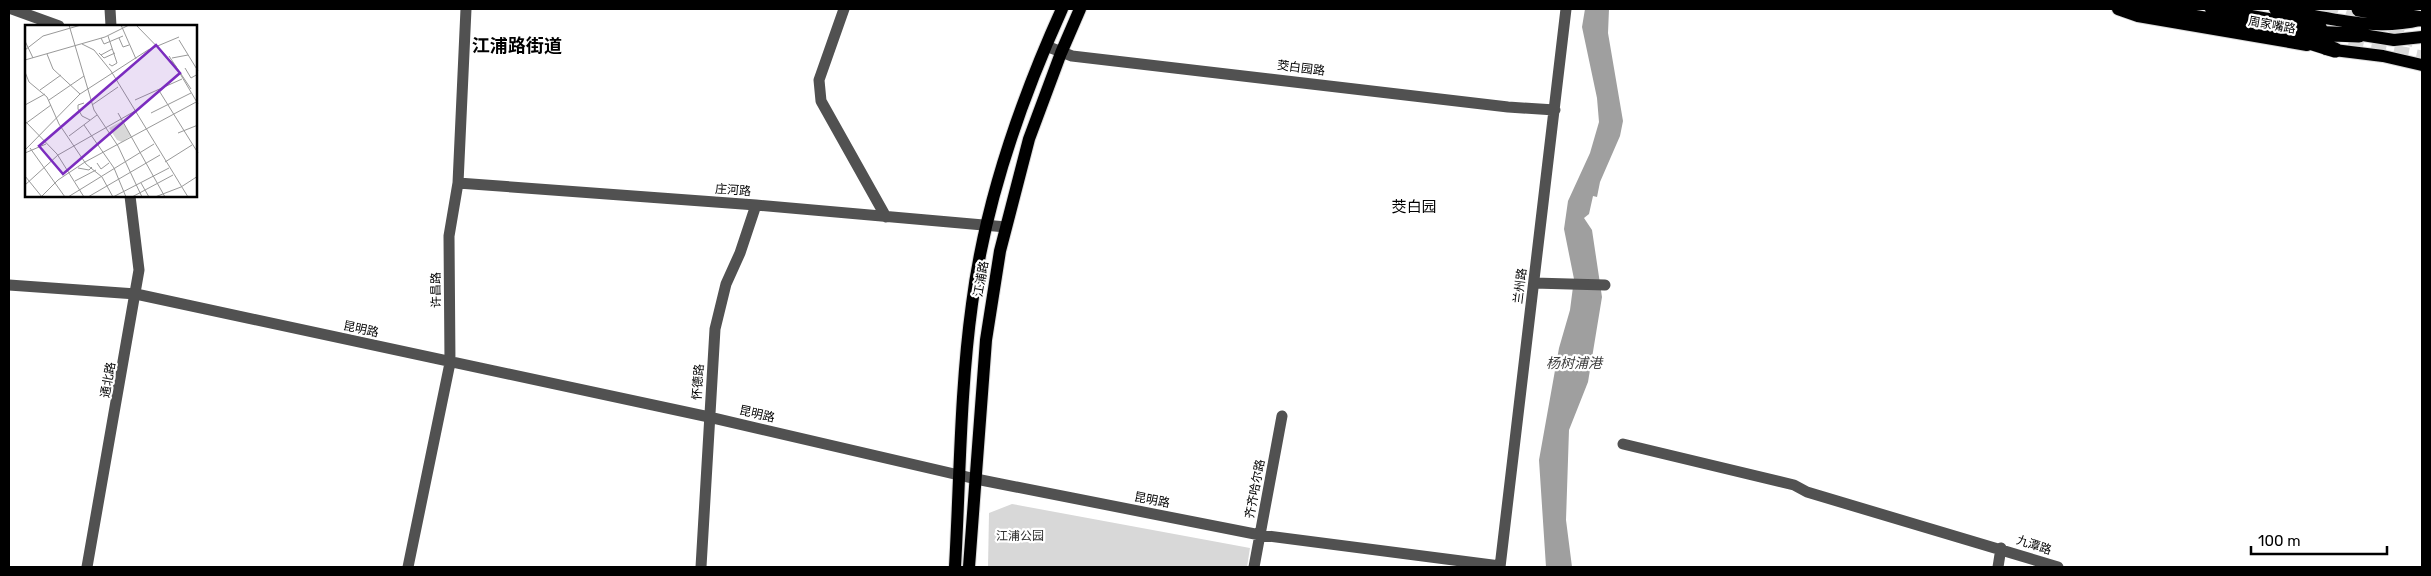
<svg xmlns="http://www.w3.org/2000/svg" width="2431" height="576" font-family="Rubik,'Noto Sans SC',sans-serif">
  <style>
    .green { fill: #d8d8d8 }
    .water { fill: #9f9f9f }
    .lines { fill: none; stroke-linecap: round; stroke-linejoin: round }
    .highway-tunnel { stroke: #d9d9d9; stroke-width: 15; stroke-dasharray: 15 8; stroke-linecap: butt }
    .major-casing { stroke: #dbdbdb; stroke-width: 14 }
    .highway-casing { stroke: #dbdbdb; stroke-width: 16 }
    .minor { stroke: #515151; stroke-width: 11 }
    .major { stroke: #000; stroke-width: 12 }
    .highway { stroke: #000; stroke-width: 15 }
    .labels { text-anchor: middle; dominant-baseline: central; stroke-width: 4.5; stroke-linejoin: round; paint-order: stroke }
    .street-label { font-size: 12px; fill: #000; stroke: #fff }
    .park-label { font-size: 12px; fill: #2f2f2f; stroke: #fff }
    .water-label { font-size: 14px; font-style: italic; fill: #404040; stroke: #fff }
    .quarter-label { font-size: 15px; fill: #000; stroke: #fff }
    .district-label { font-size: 18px; font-weight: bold; fill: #000; stroke: #fff }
    .inset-road { fill: none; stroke: #999; stroke-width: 1 }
    .view { fill: #7b2cbf; fill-opacity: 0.15; stroke: #7b2cbf; stroke-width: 2.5 }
    .inset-edge { fill: none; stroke: #000; stroke-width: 2.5 }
  </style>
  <rect width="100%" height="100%" fill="#fff"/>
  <path class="green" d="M1012 504 1250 548 1247 567H988L989 513Z"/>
  <path class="water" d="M1585 9H1609L1608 33 1623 121 1620 136 1600 182 1597 197 1593 196 1589 214 1584 218 1592 230 1602 297 1588 382 1569 430 1566 520 1572 567H1546L1539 460 1559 348 1570 310 1574 279 1564 229 1568 201 1590 153 1599 122 1597 98 1582 27Z"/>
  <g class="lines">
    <path class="highway-tunnel" d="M2323 9 2414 40
      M2326 38 2422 58"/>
    <g class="major-casing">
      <path id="major" d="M2118 9 2138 16 2307 45
        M2211 9 2321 28
        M2275 9C2323 16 2371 32 2420 20
        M2350 33 2394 40 2422 37
        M2326 49 2383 56 2422 65
        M955 567C960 479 960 391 972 304 985 202 1020 102 1062 9
        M969 567 986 340 1000 251 1029 139 1061 53 1080 9"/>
    </g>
    <g class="highway-casing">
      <path id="highway" d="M2146 9 2279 32 2359 35
        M2359 9 2422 19
        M2297 38 2335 50"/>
    </g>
    <path class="minor" d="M12 9 59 26
      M110 9 111 26
      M844 9 819 80 821 101 886 217
      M1046 46 1072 56 1508 107 1555 110
      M458 183 756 205 1006 227
      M1534 283 1605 285
      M9 285 136 294 709 417 976 479 1260 535 1500 566
      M1623 444 1794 485 1807 492 2058 567
      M87 567 139 270 130 196
      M408 567 450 363 449 236 458 183 466 9
      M701 567 715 329 726 284 740 253 756 205
      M1254 567 1282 416
      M1500 567 1566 9
      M1998 567 2001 548"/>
    <use href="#major" class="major"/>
    <use href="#highway" class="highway"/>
  </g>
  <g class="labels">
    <g class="street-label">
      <text transform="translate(2272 25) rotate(10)">周家嘴路</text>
      <text transform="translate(1301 68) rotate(7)">茭白园路</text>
      <text transform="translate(733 190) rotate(4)">庄河路</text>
      <text transform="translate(981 279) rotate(-80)">江浦路</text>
      <text transform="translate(1520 286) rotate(-83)">兰州路</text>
      <text transform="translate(436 290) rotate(-91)">许昌路</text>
      <text transform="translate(361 329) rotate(12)">昆明路</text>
      <text transform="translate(108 380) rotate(-80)">通北路</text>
      <text transform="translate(698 382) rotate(-86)">怀德路</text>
      <text transform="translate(757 414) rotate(13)">昆明路</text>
      <text transform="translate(1255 489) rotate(-79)">齐齐哈尔路</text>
      <text transform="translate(1152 500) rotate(11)">昆明路</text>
      <text transform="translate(2034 545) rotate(18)">九潭路</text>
    </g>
    <g class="park-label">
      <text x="1020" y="536">江浦公园</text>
    </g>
    <g class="water-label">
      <text x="1574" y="363">杨树浦港</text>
    </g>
    <g class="quarter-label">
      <text x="1414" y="207">茭白园</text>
    </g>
    <g class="district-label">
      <text x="517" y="46">江浦路街道</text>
    </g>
  </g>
  <g transform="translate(25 25)">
    <rect width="172" height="172" fill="#fff"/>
    <path d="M97 96 106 111 97 117 92 115 84 103Z" fill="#d8d8d8"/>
    <path class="inset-road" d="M44 0 69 85 93 121 117 172M96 0 111 34M111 0 150 40 173 79M83 11 92 38 87 41 84 39M76 13 79 19 98 11M94 13 98 22 104 20M154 15 173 46M0 16 8 33M57 19 69 25 86 46 163 172M0 25 18 11 56 0M74 28 76 30 87 24M22 29 28 44 55 69M76 30 79 33 90 28M144 31 166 64M147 33 163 30M0 35 80 12 104 0M160 43 166 53 173 49M0 47 4 57 22 72 34 99 61 139 77 152 88 172M133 64 173 128M15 65 36 50M24 75 59 51M110 75 157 54M59 78 53 80V84L57 91 65 95M0 80 20 69M67 80 93 62M93 88 140 172M126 88 166 68M0 96 32 129 59 172M0 99 26 80M59 100 89 143 101 172M153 108 173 100M44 111 72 90M5 123 40 172M0 125 55 69 123 25 154 12M0 128 21 119M140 137 167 120M72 138 76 144 84 138M53 143 64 145 67 142M0 151 17 172M50 156 71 145M116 158 124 172M0 160 33 130 110 86M16 172 33 155 60 137 173 76M43 172 129 119M63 172 135 130M88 172 144 143M107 172 148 150M130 172 156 162 173 151"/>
    <path class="view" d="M131 20 155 48 38 149 14 121Z"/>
    <rect width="172" height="172" class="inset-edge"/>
  </g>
  <rect width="2431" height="576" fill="none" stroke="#000000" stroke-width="20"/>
  <path d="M2251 546v8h136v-8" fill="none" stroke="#000000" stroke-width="2.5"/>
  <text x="2258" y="546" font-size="15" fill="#000000" stroke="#ffffff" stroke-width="4" paint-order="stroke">100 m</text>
</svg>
